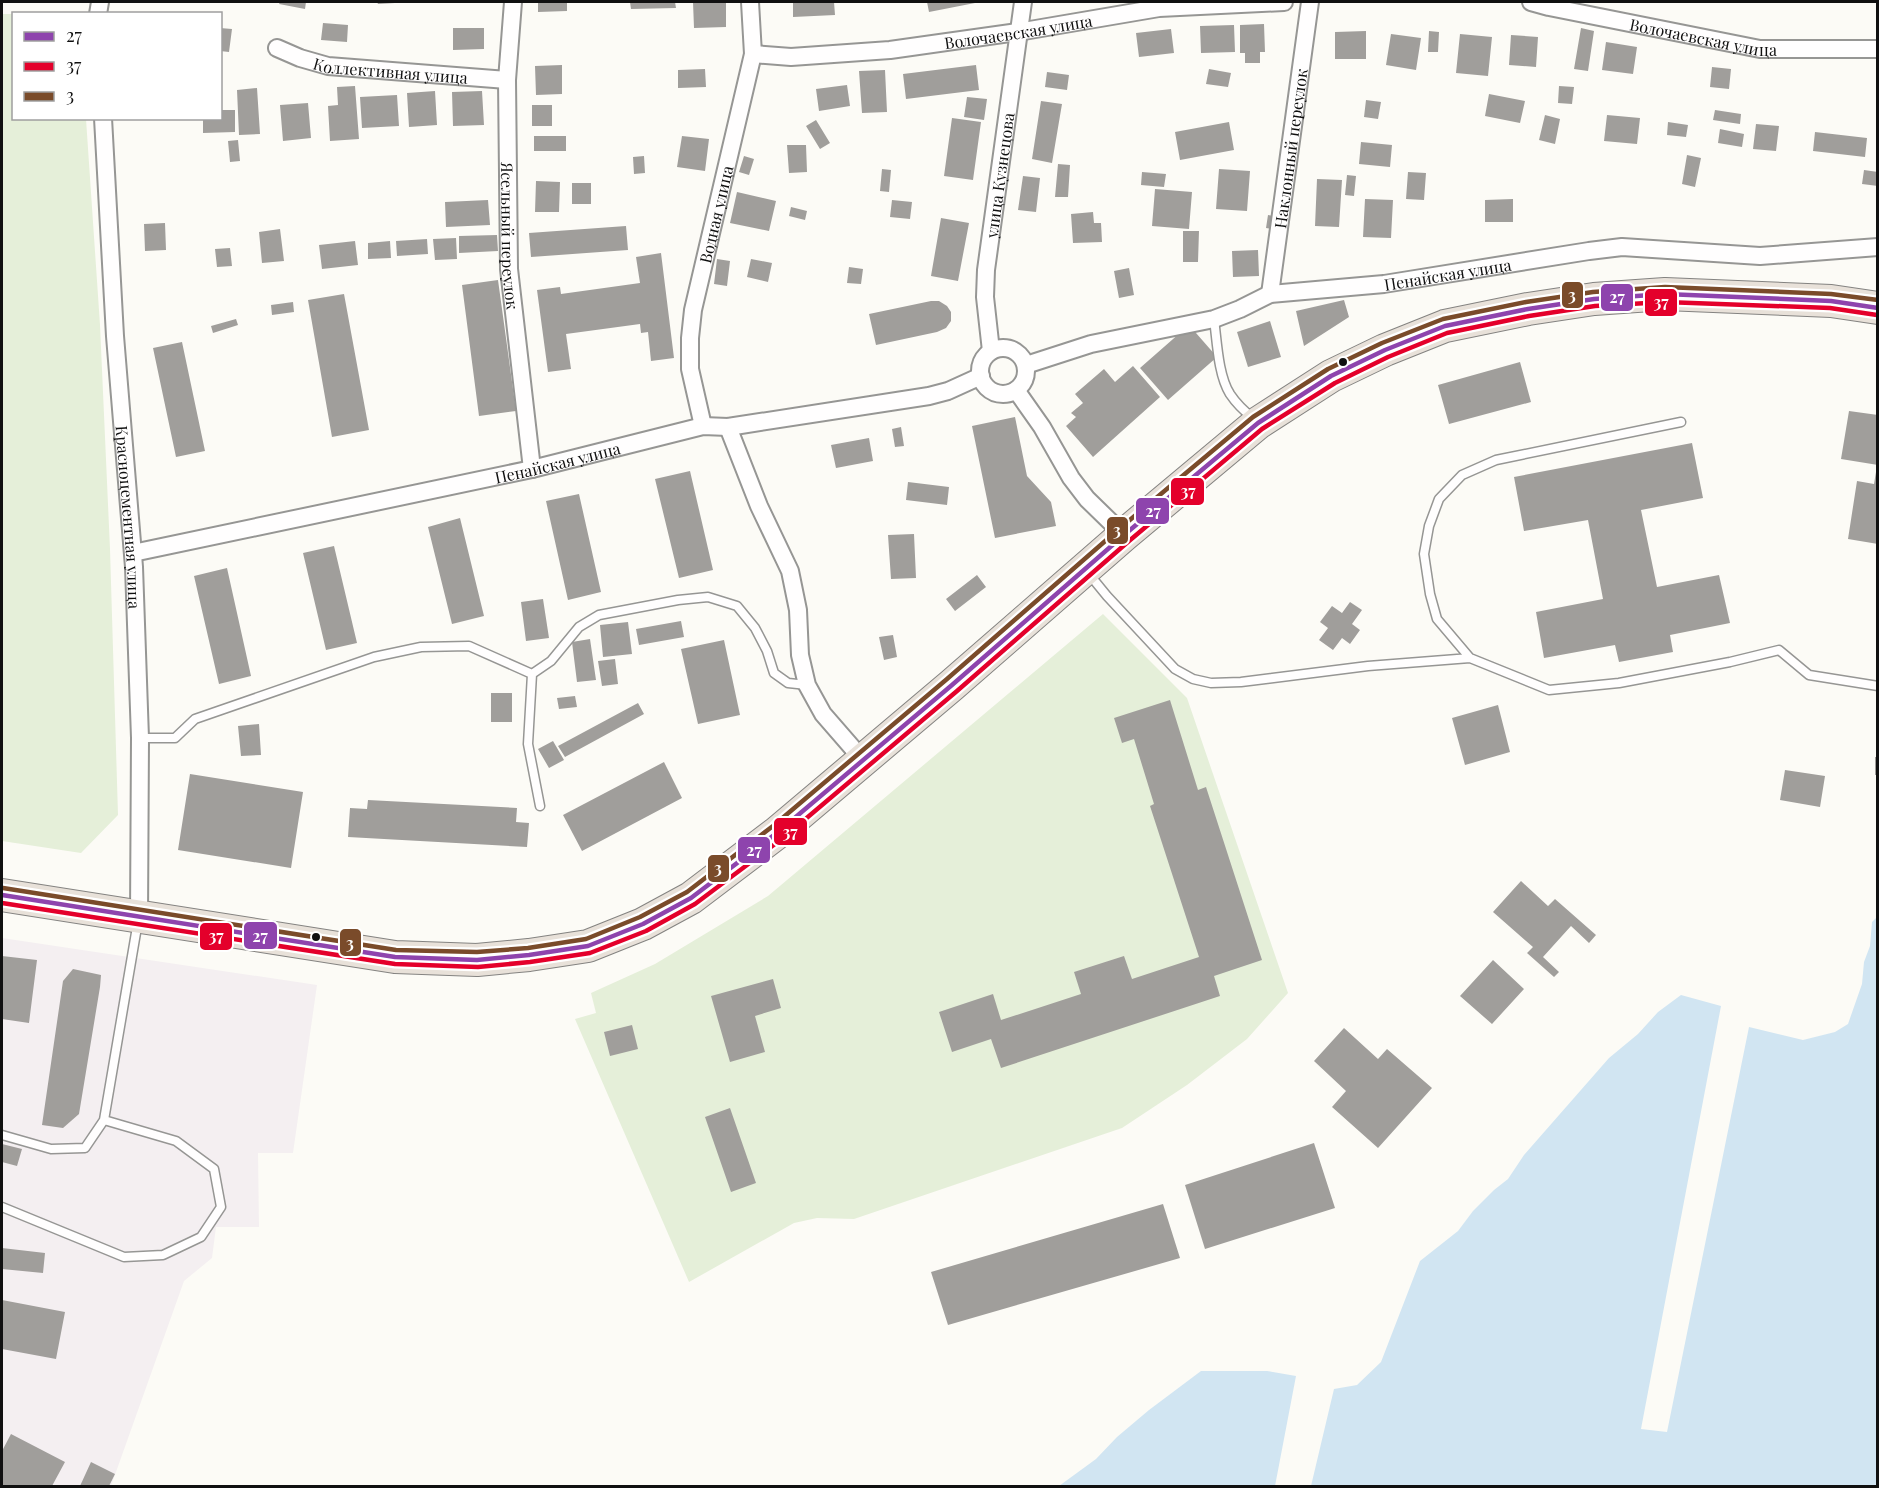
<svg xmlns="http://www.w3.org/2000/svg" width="1879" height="1488" font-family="'Playfair Display',serif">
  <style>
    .industrial { fill: #f4eff1 }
    .green { fill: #e5efd9 }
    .water { fill: #d1e5f2 }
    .building { fill: #a09e9b }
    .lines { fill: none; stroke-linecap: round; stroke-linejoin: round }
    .lane-casing { stroke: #969694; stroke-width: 11 }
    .street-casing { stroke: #969694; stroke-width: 20 }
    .highway-casing { stroke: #848381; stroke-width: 34 }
    .lane { stroke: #fffefe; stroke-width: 8 }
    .street { stroke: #fffefe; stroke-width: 16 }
    .highway { stroke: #e8e1d9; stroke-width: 32 }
    .bus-1-casing { stroke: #fff; stroke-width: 9 }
    .bus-2-casing { stroke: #fff; stroke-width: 9 }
    .bus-3-casing { stroke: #fff; stroke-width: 9 }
    .bus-1 { stroke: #8e44ad; stroke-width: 4.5 }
    .bus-2 { stroke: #e4002b; stroke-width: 4.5 }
    .bus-3 { stroke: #7a4b2a; stroke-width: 4.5 }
    .bus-dot { fill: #101010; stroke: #fff; stroke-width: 2 }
    .labels { text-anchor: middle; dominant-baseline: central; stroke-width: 6; stroke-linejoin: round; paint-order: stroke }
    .street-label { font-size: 16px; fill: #101010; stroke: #fff }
    .line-badge { stroke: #fff; stroke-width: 2 }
    .badge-label { font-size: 16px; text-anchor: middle; font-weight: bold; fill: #fff }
  </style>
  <rect width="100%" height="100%" fill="#fcfbf6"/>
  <path class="industrial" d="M2 938 317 985 293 1153H258L259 1227H216L212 1258 184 1281 111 1486H2Z"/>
  <path class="green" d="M2 14H13L14 118 86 119 100 325 110 549 118 815 81 853 2 841Z
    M1103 614 1187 698 1288 993 1247 1039 1187 1085 1122 1128 854 1219 817 1218 794 1223 689 1282 575 1019 596 1013 591 993 655 964 768 896Z"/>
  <path class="water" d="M1877 917V1486H1311L1334 1389 1357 1385 1381 1362 1420 1261 1458 1231 1473 1211 1494 1190 1508 1179 1524 1155 1609 1058 1638 1034 1658 1012 1681 995 1721 1006 1641 1429 1667 1432 1749 1027 1803 1040 1835 1032 1848 1024 1862 984 1864 962 1870 946 1872 922Z
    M1201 1371H1267L1296 1376 1275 1486H1059L1096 1459 1117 1437 1149 1410Z"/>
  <path class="building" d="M280 2H306L305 9 279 4Z
    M377 2H394L395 3 378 4Z
    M538 2H567V11L538 12Z
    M630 2H675L676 8 631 9Z
    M693 2H726V27L694 28Z
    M793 2H834L835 15 793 17Z
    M927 2H975V3L929 12Z
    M323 23 348 25 347 42 321 40Z
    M1264 24 1265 52H1260V63H1245V53H1240V25Z
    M1234 25 1235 52 1201 53 1200 26Z
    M220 28 232 29 229 52 220 51Z
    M453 28H484V49L453 50Z
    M1581 28 1594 31 1588 71 1574 69Z
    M1171 29 1174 53 1139 57 1136 33Z
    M1366 31V59H1335V32Z
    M1429 31 1439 32 1438 52H1428Z
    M1391 34 1421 38 1416 70 1386 65Z
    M1460 34 1492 37 1488 76 1456 73Z
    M1511 35 1538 37 1536 67 1509 65Z
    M1606 42 1637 47 1633 74 1602 70Z
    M562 65V94L536 95 535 66Z
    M976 65 979 90 906 99 903 74Z
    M1712 67 1731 69 1729 89 1710 87Z
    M705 69 706 87 678 88V70Z
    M1209 69 1231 73 1228 87 1206 84Z
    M885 70 887 112 862 113 859 71Z
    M1047 72 1069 75 1067 90 1045 87Z
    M847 85 850 106 819 111 816 89Z
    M355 86 359 139 330 141 328 106 338 105 337 87Z
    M1559 86 1574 87 1572 104 1558 103Z
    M257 88 260 134 239 135 237 90Z
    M435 91 437 125 409 127 407 93Z
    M482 91 484 125 453 126 452 92Z
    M1489 94 1525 101 1520 123 1485 116Z
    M397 95 399 126 362 128 360 97Z
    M967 97 987 99 984 120 964 117Z
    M1366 100 1381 102 1378 119 1364 117Z
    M1041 101 1062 104 1052 163 1032 159Z
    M308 103 311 138 283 141 280 105Z
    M532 105H552V126H532Z
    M220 110H235V132L203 133V118H220Z
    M1715 110 1741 114 1740 124 1713 120Z
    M1545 115 1560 119 1555 144 1539 140Z
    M1607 115 1640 118 1637 144 1604 141Z
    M952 118 981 122 973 180 944 176Z
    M816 120 830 143 820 149 806 126Z
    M1229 122 1234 150 1180 160 1175 132Z
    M1668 122 1688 125 1686 137 1667 135Z
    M1756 124 1779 126 1776 151 1753 149Z
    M1720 129 1744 134 1742 147 1718 143Z
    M1815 132 1867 138 1865 157 1813 151Z
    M534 136H566V151H534Z
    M682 136 709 139 705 171 677 167Z
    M238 140 240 161 230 162 228 141Z
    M1361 142 1392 145 1390 167 1359 164Z
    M787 145H806L807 172 789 173Z
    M1687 155 1701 158 1695 187 1682 184Z
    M644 156 645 173 634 174 633 157Z
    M744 156 754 159 749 175 739 172Z
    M1058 164 1070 165 1068 197H1055Z
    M882 169 891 170 889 192 880 191Z
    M1219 169 1250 171 1247 211 1216 209Z
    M1864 170 1878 172V186L1862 184Z
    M1142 172 1166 174 1164 187 1141 185Z
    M1408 172 1426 173 1424 200 1406 199Z
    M1347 175 1356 176 1354 196 1345 195Z
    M1023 176 1040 178 1036 212 1018 210Z
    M1317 179 1342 180 1339 227 1315 226Z
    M536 181 560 182 559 212H535Z
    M572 183H591V204H572Z
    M1155 189 1192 192 1189 229 1152 226Z
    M737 192 776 201 769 231 730 223Z
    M1365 199 1393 200 1391 238 1363 237Z
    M1513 199V222H1485V200Z
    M488 200 490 225 446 227 445 202Z
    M892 200 912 202 910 219 890 217Z
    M791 207 807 211 805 220 789 216Z
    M1093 212 1094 223H1101L1102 242 1073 243 1071 214Z
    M1268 215 1274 216 1272 229 1266 228Z
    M941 218 969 223 958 281 931 276Z
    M165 223 166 250 145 251 144 224Z
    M626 226 628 250 531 257 529 233Z
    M280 229 284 261 262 263 259 232Z
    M1183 231H1199L1198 262H1183Z
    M497 235 498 251 459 253V236Z
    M456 238 457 259 435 260 433 239Z
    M427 239 428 254 397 256 396 241Z
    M355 241 358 265 322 269 319 245Z
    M390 241 391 258 368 259V243Z
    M230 248 232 266 217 267 215 249Z
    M1258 250 1259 276 1233 277 1232 251Z
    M661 253 674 358 651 361 648 332 641 333 640 324 566 334 571 369 548 372 537 290 560 287 561 294 640 283 636 257Z
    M717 259 730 261 727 286 714 284Z
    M751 259 772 263 768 282 747 277Z
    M849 267 863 269 861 284 847 283Z
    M1129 268 1134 295 1119 298 1114 271Z
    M498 280 516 411 479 416 462 285Z
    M344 294 369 430 332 437 308 300Z
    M1344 300 1349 317 1304 346 1296 311Z
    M931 301H939L947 306 951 312V321L946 328 937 332 876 345 869 314Z
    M293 302 294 312 272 315 271 305Z
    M236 319 238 325 213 333 211 326Z
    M1270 321 1281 357 1248 367 1237 332Z
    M1189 325 1217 357 1168 400 1140 368Z
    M182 342 205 451 176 457 153 348Z
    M1520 362 1531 402 1449 424 1438 385Z
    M1133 366 1160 397 1093 457 1066 426 1076 417 1071 413 1083 403 1075 394 1104 369 1115 382Z
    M1849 411 1878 415V465L1841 459Z
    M1015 417 1027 476 1051 502 1056 526 995 538 972 426Z
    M901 427 904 446 895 447 892 429Z
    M869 438 873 461 836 468 831 445Z
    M1692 443 1703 498 1641 510 1657 587 1719 575 1730 623 1670 635 1673 652 1619 662 1615 645 1544 658 1536 612 1603 599 1588 520 1524 531 1514 477Z
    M690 471 713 570 679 578 655 479Z
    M1876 472 1878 544 1848 539 1857 481 1874 484Z
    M908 482 949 487 947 505 906 500Z
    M579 494 601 592 568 600 546 501Z
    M460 518 484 616 452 624 428 527Z
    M914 534 916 578 891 579 888 535Z
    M334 546 357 643 326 650 303 553Z
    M227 568 251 676 219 684 194 576Z
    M977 575 986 587 955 611 946 599Z
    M543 599 549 638 526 641 521 602Z
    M1350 602 1362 610 1352 624 1360 630 1350 644 1342 638 1333 650 1319 640 1328 628 1320 622 1332 606 1342 613Z
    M681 621 684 637 639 645 636 629Z
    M628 622 632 654 603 657 600 625Z
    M893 635 897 657 884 660 879 637Z
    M590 639 596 680 577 682 572 642Z
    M724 640 740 715 698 724 681 649Z
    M615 659 618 684 602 686 598 661Z
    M491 693H512V722H491Z
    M575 696 577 707 559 709 557 698Z
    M1170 700 1198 790 1206 787 1262 960 1214 976 1220 996 1001 1068 991 1039 952 1052 939 1012 993 994 1001 1020 1081 994 1074 972 1124 956 1132 979 1199 957 1150 806 1154 804 1134 739 1122 743 1114 718Z
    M638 703 644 714 565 757 558 746Z
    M1498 705 1510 752 1465 765 1452 718Z
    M259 724 261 755 241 756 238 726Z
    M553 741 564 760 549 768 538 749Z
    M1875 757H1878V775H1875Z
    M664 762 682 798 582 851 563 815Z
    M1785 770 1825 776 1820 807 1780 800Z
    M190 774 303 792 291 868 178 850Z
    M368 800 517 808 516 822 529 823 527 847 348 837 350 808 367 809Z
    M1521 881 1548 906 1555 899 1596 935 1589 943 1571 926 1543 957 1559 972 1554 977 1527 953 1533 947 1493 912Z
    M2 956 37 960 29 1023 2 1019Z
    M1493 960 1524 989 1492 1024 1460 996Z
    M73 969 101 975 100 987 79 1114 63 1128 42 1125 63 981Z
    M773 979 781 1008 755 1016 765 1052 730 1062 711 996Z
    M632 1025 638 1049 610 1056 604 1032Z
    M1344 1028 1378 1059 1387 1049 1432 1088 1378 1148 1332 1107 1346 1091 1314 1061Z
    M730 1108 756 1183 731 1192 705 1117Z
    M1314 1143 1335 1208 1205 1249 1185 1185Z
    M2 1144 22 1149 17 1166 2 1162Z
    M1163 1204 1180 1258 948 1325 931 1272Z
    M2 1248 45 1253 43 1273 2 1269Z
    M2 1300 65 1312 56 1359 2 1349Z
    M11 1434 65 1462 52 1486H2V1451Z
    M91 1462 115 1474 109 1486H80Z"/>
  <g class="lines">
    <g class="lane-casing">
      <path id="lane" d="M1214 319C1217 341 1218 375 1230 394 1236 403 1244 411 1253 418
        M1681 422 1496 460 1462 475 1439 499 1429 526 1424 554 1430 594 1437 619 1470 658 1549 690 1619 683 1730 662 1779 650 1809 675 1878 686
        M1089 574 1107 596 1175 669 1193 679 1211 683 1241 682 1368 666 1470 658
        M532 674 528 744 540 806
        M140 738H175L195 719 374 657 421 647 469 646 532 674 551 661 579 627 599 615 678 600 708 597 737 606 755 628 767 651 774 673 788 683 807 685
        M2 1135 51 1149 85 1148 104 1120 138 921
        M2 1207 124 1257 163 1255 201 1237 221 1207 214 1169 176 1141 104 1120"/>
    </g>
    <g class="street-casing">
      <g id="street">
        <path id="s1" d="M513 2 507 80 509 269 532 469"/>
        <path id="s2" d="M1531 2 1549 7 1760 49H1878"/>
        <path d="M98 14 100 2"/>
        <path id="s3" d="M277 48 300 58 328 66 507 80"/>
        <path id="s4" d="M753 54 791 57 890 50 1018 32 1159 8 1284 2"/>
        <path id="s5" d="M103 118 115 336 134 567 140 738 139 918"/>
        <path id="s6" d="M1270 294 1310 2"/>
        <circle cx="1003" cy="371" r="23"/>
        <path id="s7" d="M991 351 985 297 986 270 1023 2"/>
        <path id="s8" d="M1026 365 1091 344 1214 319 1240 309 1270 294 1384 284 1589 251 1622 247 1760 256 1878 247"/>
        <path d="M1016 390 1042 427 1071 478 1087 499 1124 535"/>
        <path id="s9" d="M703 426 690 369V338L693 310 753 54 750 2"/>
        <path d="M728 427 759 506 790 571 798 610 800 655 807 685 823 714 863 760"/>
        <path id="s10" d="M133 553 532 469 703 426 728 427 929 396 948 391 981 376"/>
      </g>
    </g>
    <g class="highway-casing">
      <path id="highway" d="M2 895 395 957 477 960 529 955 588 946 643 924 691 898 778 832 952 685 1124 535 1258 423 1331 376 1385 350 1445 326 1528 309 1594 299 1665 294 1831 301 1878 308"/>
    </g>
    <use href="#lane" class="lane"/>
    <use href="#street" class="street"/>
    <use href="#highway" class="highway"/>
    <g class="bus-1-casing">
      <path id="bus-1" d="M2 895 395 957 477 960 529 955 588 946 643 924 691 898 778 832 952 685 1124 535 1258 423 1331 376 1385 350 1445 326 1528 309 1594 299 1665 294 1831 301 1878 308"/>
    </g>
    <g class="bus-2-casing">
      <path id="bus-2" d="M2 903 395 964 478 967 530 962 590 953 646 931 695 904 783 838 957 691 1129 541 1262 429 1335 383 1388 357 1447 333 1529 316 1595 306 1665 302 1830 308 1877 315"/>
    </g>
    <g class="bus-3-casing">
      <path id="bus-3" d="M3 888 396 950 477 952 528 948 586 939 640 917 687 892 773 826 947 679 1119 529 1253 417 1328 369 1382 343 1443 319 1526 302 1593 292 1665 287 1831 294 1878 300"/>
    </g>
    <use href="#bus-1" class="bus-1"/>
    <use href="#bus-2" class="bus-2"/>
    <use href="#bus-3" class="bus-3"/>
  </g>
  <g class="bus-dot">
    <circle cx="1343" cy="362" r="5"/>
    <circle cx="316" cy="937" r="5"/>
  </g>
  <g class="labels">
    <g class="street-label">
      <text stroke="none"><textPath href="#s4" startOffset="267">Волочаевская улица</textPath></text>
      <text stroke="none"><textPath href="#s2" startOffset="176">Волочаевская улица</textPath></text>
      <text stroke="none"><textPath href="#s3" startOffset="117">Коллективная улица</textPath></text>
      <text stroke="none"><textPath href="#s6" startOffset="147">Наклонный переулок</textPath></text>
      <text stroke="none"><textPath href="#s7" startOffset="177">улица Кузнецова</textPath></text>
      <text stroke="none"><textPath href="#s9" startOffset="216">Водная улица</textPath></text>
      <text stroke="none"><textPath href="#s1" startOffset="234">Ясельный переулок</textPath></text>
      <text stroke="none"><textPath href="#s8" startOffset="434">Пенайская улица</textPath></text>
      <text stroke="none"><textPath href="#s10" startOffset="434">Пенайская улица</textPath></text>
      <text stroke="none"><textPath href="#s5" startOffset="400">Красноцементная улица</textPath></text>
    </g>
  </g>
  <g class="line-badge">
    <rect x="1561" y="281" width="23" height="28" rx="6" fill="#7a4b2a"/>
    <rect x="1600" y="283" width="34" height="29" rx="6" fill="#8e44ad"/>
    <rect x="1644" y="288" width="34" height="29" rx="6" fill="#e4002b"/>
    <rect x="1170" y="477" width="35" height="29" rx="6" fill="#e4002b"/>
    <rect x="1135" y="497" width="35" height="28" rx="6" fill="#8e44ad"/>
    <rect x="1106" y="516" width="23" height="29" rx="6" fill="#7a4b2a"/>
    <rect x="773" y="817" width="35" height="29" rx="6" fill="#e4002b"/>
    <rect x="737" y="836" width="34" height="28" rx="6" fill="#8e44ad"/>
    <rect x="707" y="854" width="23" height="29" rx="6" fill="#7a4b2a"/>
    <rect x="243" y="921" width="35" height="29" rx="6" fill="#8e44ad"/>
    <rect x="199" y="922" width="34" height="29" rx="6" fill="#e4002b"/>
    <rect x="339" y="928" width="23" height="29" rx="6" fill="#7a4b2a"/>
  </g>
  <g class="badge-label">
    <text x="1572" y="301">3</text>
    <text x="1617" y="303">27</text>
    <text x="1661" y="308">37</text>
    <text x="1188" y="497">37</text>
    <text x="1153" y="517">27</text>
    <text x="1117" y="536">3</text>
    <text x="790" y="838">37</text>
    <text x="754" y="856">27</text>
    <text x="718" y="874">3</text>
    <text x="260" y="942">27</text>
    <text x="216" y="942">37</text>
    <text x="350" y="949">3</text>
  </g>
  <rect width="1879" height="1488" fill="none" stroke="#101010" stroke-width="6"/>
  <rect x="12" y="12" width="210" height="108" fill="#ffffff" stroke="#9f9f9f" stroke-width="1.5"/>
  <rect x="24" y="32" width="30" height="9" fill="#8e44ad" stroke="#9f9f9f" stroke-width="1.5"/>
  <text x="66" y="42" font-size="18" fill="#101010">27</text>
  <rect x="24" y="62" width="30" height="9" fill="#e4002b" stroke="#9f9f9f" stroke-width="1.5"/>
  <text x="66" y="72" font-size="18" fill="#101010">37</text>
  <rect x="24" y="92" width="30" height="9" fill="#7a4b2a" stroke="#9f9f9f" stroke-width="1.5"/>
  <text x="66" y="102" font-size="18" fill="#101010">3</text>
</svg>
